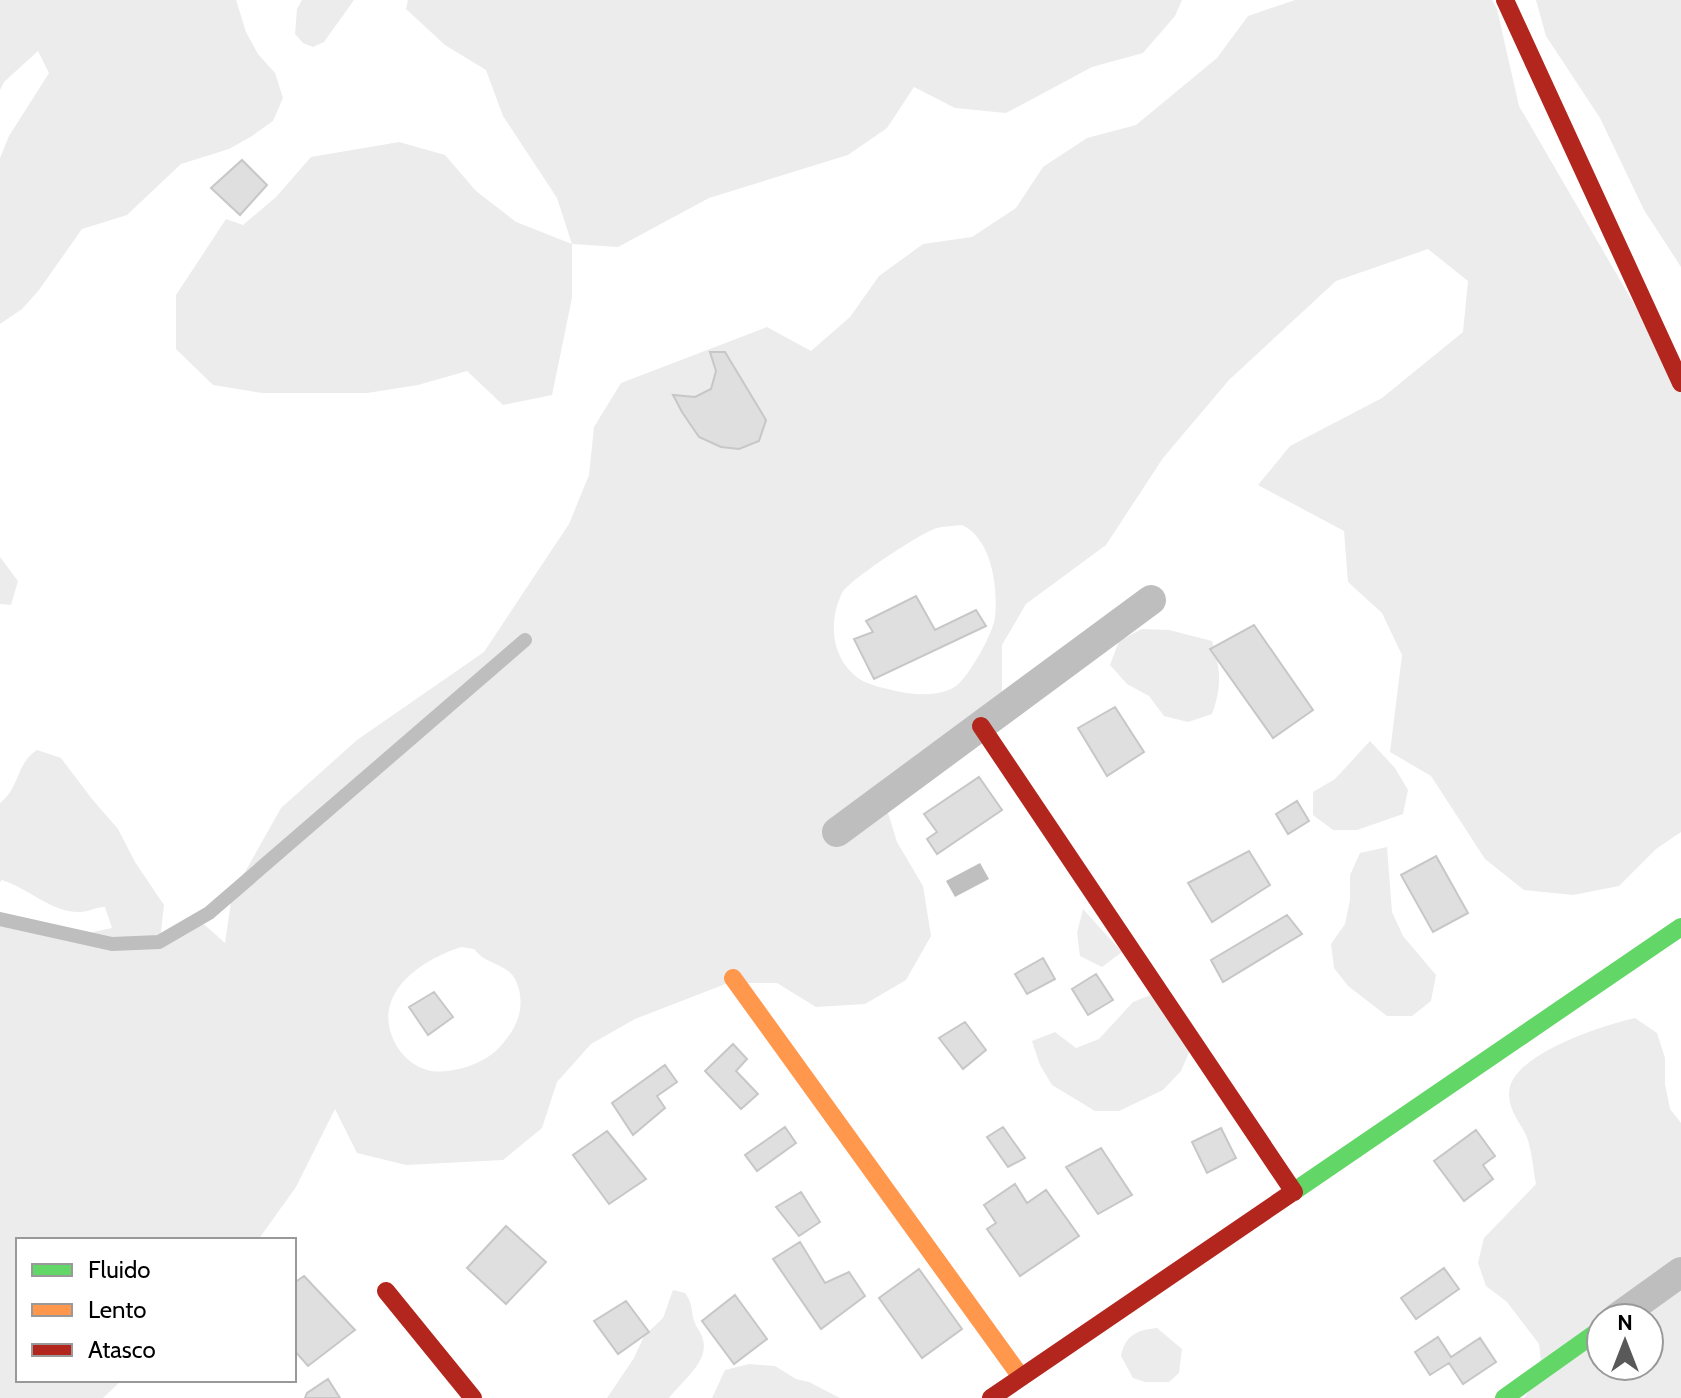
<svg xmlns="http://www.w3.org/2000/svg" width="1681" height="1398" font-family="Cabin,sans-serif">
  <style>
    .green { fill: #ececec; fill-rule: evenodd }
    .water { fill: #bfbfbf }
    .building { fill: #dfdfdf; stroke: #c7c7c7; stroke-width: 2 }
    .lines { fill: none; stroke-linecap: round; stroke-linejoin: round }
    .lane { stroke: #bebebe; stroke-width: 14 }
    .street { stroke: #bebebe; stroke-width: 30 }
    .fast { stroke: #63d668; stroke-width: 18 }
    .slow { stroke: #ff974d; stroke-width: 18 }
    .jam { stroke: #b3261e; stroke-width: 18 }
  </style>
  <rect width="100%" height="100%" fill="#fff"/>
  <path class="green" d="M0 0H236L246 32 258 54 275 73 283 98 273 121 252 136 229 149 181 164 127 215 82 229 39 290 22 309 0 324V158L9 136 49 73 38 51 4 82 0 90Z
    M302 0H354L324 42 313 47 303 43 295 34 297 9Z
    M408 0H1182L1175 16 1143 53 1092 67 1006 113 955 108 914 87 887 128 848 155 709 198 618 247 572 244V298L552 395 503 405 467 371 418 385 367 393H262L213 385 176 349V295L226 219 243 225 276 197 311 157 399 142 445 155 476 191 516 222 572 244 557 198 503 116 486 70 445 45 406 9Z
    M1295 0H1492L1497 9 1519 106 1681 385V832L1656 849 1619 886 1573 895 1524 890 1485 859 1431 776 1390 752 1402 655 1382 613 1348 582 1344 531 1258 485 1290 446 1382 398 1463 332 1468 281 1428 249 1336 281 1229 380 1163 458 1106 545 1026 604 1002 645V696L916 755 882 793 897 842 923 886 931 936 906 980 865 1004 816 1007 777 983H728L635 1019 591 1044 557 1082 542 1128 503 1160 406 1165 357 1153 335 1109 296 1187 258 1240H18V1380H122L103 1398H0V926L70 937 112 928 105 907C96 907 88 912 80 912 52 913 28 888 2 880L0 882V803C20 788 16 763 37 750L61 758 92 799 118 829 135 862 164 905 160 940 197 918 225 943 232 895 281 808 357 740 484 652 569 524 589 475 594 427 621 383 767 327 811 351 850 317 879 276 923 244 972 237 1016 208 1043 167 1087 138 1136 125 1217 58 1248 16ZM962 525C992 539 998 587 995 617 993 634 969 676 956 686 941 697 913 695 896 691 884 688 872 686 861 680 847 671 838 657 835 641 832 625 835 607 842 593 849 580 922 532 937 528 945 526 954 526 962 525ZM461 947 474 949C487 966 508 963 516 981 525 1001 520 1022 507 1038 495 1055 482 1062 463 1068 451 1071 438 1073 427 1070 400 1063 381 1028 391 1002 401 974 434 956 461 947Z
    M1536 0H1681V267L1644 210 1600 118 1546 36Z
    M0 557 18 581 11 605 0 604Z
    M1142 629 1169 630 1212 641C1221 669 1222 687 1212 714L1188 722 1164 716 1149 696 1127 684 1110 665 1119 641Z
    M1370 741 1395 768 1408 790 1403 814 1357 830H1333L1313 815V792L1335 779Z
    M1387 847 1392 912 1403 936 1436 975 1431 1001 1412 1016H1387L1348 986 1334 968 1331 944 1345 924 1350 900V875L1360 853Z
    M1083 909 1122 952 1102 967 1080 956 1077 933Z
    M1158 992 1191 1048 1181 1071 1163 1090 1119 1111H1095L1052 1085 1040 1065 1032 1041 1055 1032 1076 1048 1099 1039 1133 1002Z
    M1635 1018 1657 1033 1665 1058V1084L1670 1109 1681 1123V1398H1524L1542 1370 1539 1344 1507 1302 1486 1286 1478 1263 1484 1238 1536 1184C1533 1169 1532 1149 1526 1135 1519 1121 1510 1112 1509 1095 1507 1055 1604 1025 1635 1018ZM1601 1318H1649V1366H1601Z
    M673 1290 685 1293C694 1305 690 1310 695 1323 697 1329 702 1333 703 1340 709 1362 681 1382 669 1398H607L634 1358 644 1336 663 1318Z
    M1157 1328 1182 1349 1179 1373 1169 1382H1145L1133 1378 1121 1356C1125 1336 1136 1330 1157 1328Z
    M749 1364 775 1366 796 1379 809 1382 840 1398H712L725 1370Z"/>
  <path class="water" d="M980 863 989 879 955 897 946 881Z"/>
  <path class="building" d="M242 160 267 185 240 215 211 188Z
    M710 352H725L766 420 759 441 739 449 721 447 699 437 682 412 673 395 695 397 711 389 716 371Z
    M916 596 935 630 976 610 986 626 874 679 854 639 873 632 866 621Z
    M1254 625 1313 710 1273 738 1210 649Z
    M1115 707 1144 752 1107 776 1078 728Z
    M979 777 1002 810 937 854 927 839 937 832 924 814Z
    M1297 801 1309 821 1288 834 1276 814Z
    M1249 851 1270 885 1212 922 1188 883Z
    M1436 856 1468 913 1433 932 1401 875Z
    M1287 915 1302 934 1223 982 1211 960Z
    M1043 958 1055 979 1027 994 1015 974Z
    M1096 974 1113 1000 1088 1015 1072 989Z
    M434 992 453 1017 428 1035 409 1007Z
    M965 1022 986 1050 963 1069 939 1038Z
    M733 1044 747 1059 736 1071 758 1094 741 1109 705 1071Z
    M665 1065 677 1082 657 1096 665 1108 633 1135 612 1103Z
    M785 1127 796 1143 757 1171 745 1155Z
    M1003 1127 1025 1158 1008 1167 987 1137Z
    M1221 1128 1236 1158 1207 1173 1192 1142Z
    M1476 1130 1495 1156 1483 1165 1493 1179 1464 1201 1434 1161Z
    M607 1131 646 1179 609 1204 573 1155Z
    M1101 1148 1132 1195 1098 1214 1066 1167Z
    M1015 1184 1027 1203 1046 1190 1079 1236 1020 1276 987 1229 996 1223 984 1205Z
    M801 1192 820 1222 799 1236 776 1207Z
    M506 1226 546 1262 506 1304 467 1268Z
    M800 1242 825 1283 849 1272 865 1296 821 1329 773 1259Z
    M1444 1268 1459 1289 1416 1319 1401 1298Z
    M919 1269 962 1329 922 1358 879 1298Z
    M304 1276 355 1330 308 1366 294 1350V1283Z
    M735 1295 767 1339 734 1364 702 1321Z
    M626 1301 649 1332 618 1354 594 1321Z
    M1438 1337 1451 1357 1480 1338 1496 1362 1463 1384 1449 1363 1430 1375 1415 1352Z
    M328 1379 340 1398H305L307 1393Z"/>
  <g class="lines">
    <path class="lane" d="M0 919 112 944 159 942 209 913 525 640"/>
    <path class="street" d="M837 832 1151 600
      M1617 1318 1681 1272"/>
    <path class="fast" d="M1293 1192 1681 927
      M1504 1398 1601 1329"/>
    <path class="slow" d="M733 978 1021 1377"/>
    <path class="jam" d="M1505 0 1681 383
      M981 726 1294 1192
      M386 1291 473 1398
      M991 1398 1293 1192"/>
  </g>
  <rect x="16" y="1238" width="280" height="144" fill="#ffffff" stroke="#999999" stroke-width="2"/>
  <rect x="32" y="1264" width="40" height="12" fill="#63d668" stroke="#999999" stroke-width="2"/>
  <text x="88" y="1278" font-size="24" fill="#000000">Fluido</text>
  <rect x="32" y="1304" width="40" height="12" fill="#ff974d" stroke="#999999" stroke-width="2"/>
  <text x="88" y="1318" font-size="24" fill="#000000">Lento</text>
  <rect x="32" y="1344" width="40" height="12" fill="#b3261e" stroke="#999999" stroke-width="2"/>
  <text x="88" y="1358" font-size="24" fill="#000000">Atasco</text>
  <g transform="translate(1625 1342)"><circle r="38" fill="#ffffff" stroke="#999999" stroke-width="2"/>
  <path d="M0-6L14 30L0 20L-14 30Z" fill="#595959"/>
  <text y="-12" font-size="22" font-weight="bold" text-anchor="middle" fill="#000000">N</text>
  </g>
</svg>
